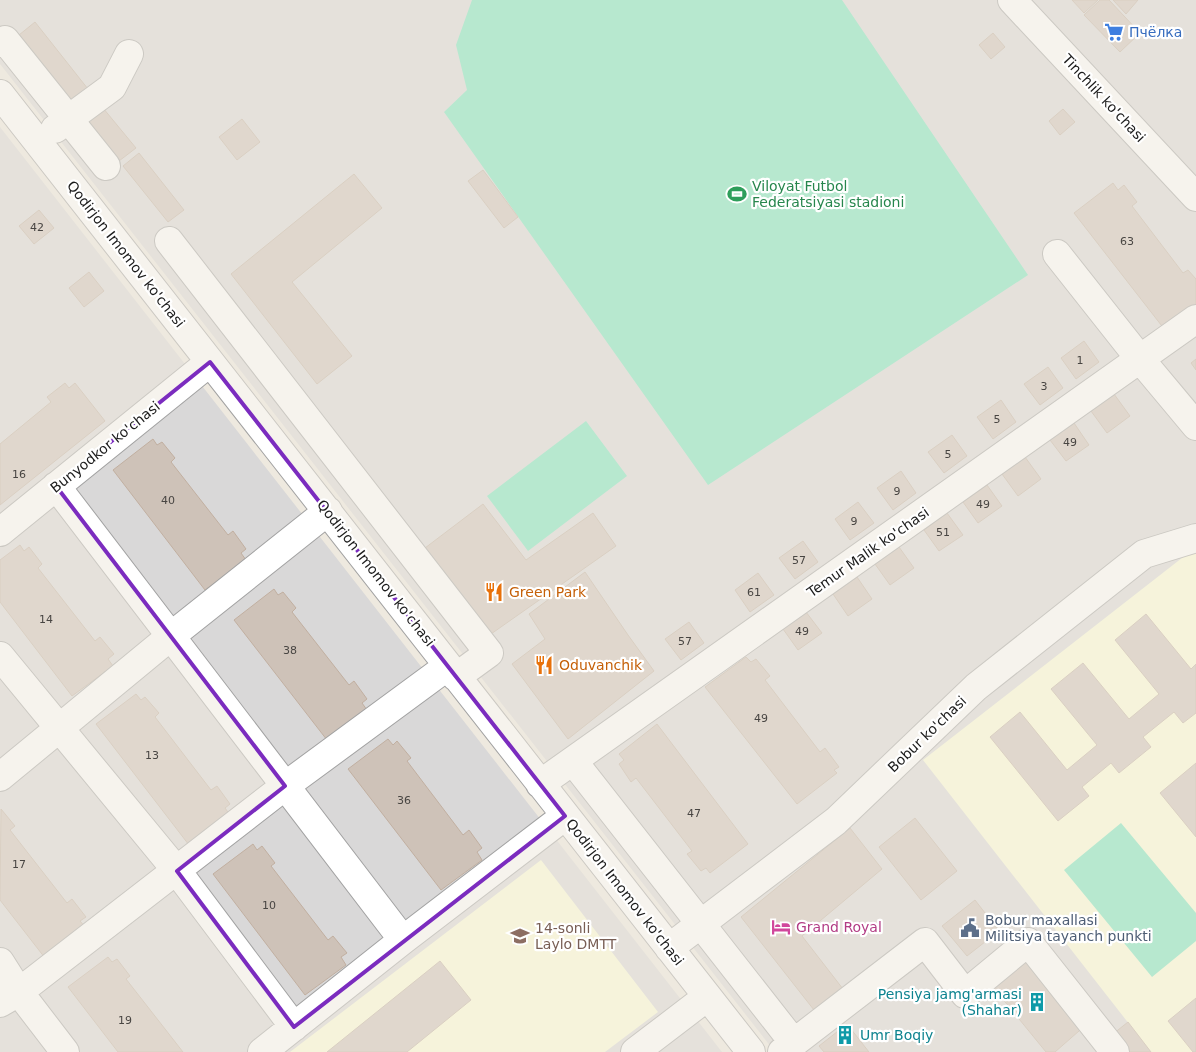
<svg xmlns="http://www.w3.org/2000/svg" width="1196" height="1052" font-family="'DejaVu Sans',sans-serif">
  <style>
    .residential { fill: #d9d8d8 }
    .education { fill: #feffd7 }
    .pitch { fill: #74e6bd }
    .building { fill: #cec2b8; stroke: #c1afa0 }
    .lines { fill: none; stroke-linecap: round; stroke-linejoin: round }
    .minor-casing { stroke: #a2a2a2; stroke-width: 30 }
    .minor { stroke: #fff; stroke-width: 28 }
    .marked { fill: none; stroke: #7b2cbf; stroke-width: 4; stroke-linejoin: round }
    .labels { text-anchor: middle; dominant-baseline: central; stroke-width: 4.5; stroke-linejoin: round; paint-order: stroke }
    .number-label { font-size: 11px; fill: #484542 }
    .shop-label { font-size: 14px; fill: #366cbe; stroke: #fff; text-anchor: start }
    .street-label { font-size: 14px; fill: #1b1b1b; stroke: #fff }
    .leisure-label { font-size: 14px; fill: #27864d; stroke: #fff; text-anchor: start }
    .food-label { font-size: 14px; fill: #c56008; stroke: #fff; text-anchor: start }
    .service-label { font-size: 14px; fill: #4e5e75; stroke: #fff; text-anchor: start }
    .hotel-label { font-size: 14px; fill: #b23c85; stroke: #fff; text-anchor: start }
    .education-label { font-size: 14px; fill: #785e54; stroke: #fff; text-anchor: start }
    .culture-label { font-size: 14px; fill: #0d838f; stroke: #fff; text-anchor: end }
  </style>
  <rect width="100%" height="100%" fill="#eee9df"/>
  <path class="residential" d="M0 0H1196V1052H775L0 64Z
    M0 127 722 1052H0Z"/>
  <path class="education" d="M1196 547V1052H1151L923 760Z
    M541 860 658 1012 605 1052H290Z"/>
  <path class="pitch" d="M472 0H842L1028 275 708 485 444 112 467 90 456 45Z
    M586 421 627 476 528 551 487 496Z
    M1121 823 1196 913V941L1152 977 1064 870Z"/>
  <path class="building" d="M1072 0H1098L1084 13Z
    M1100 0H1109L1140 33 1120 52 1084 15Z
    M1113 0H1138L1126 14Z
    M35 22 88 89 72 102 19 35Z
    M993 33 1005 47 991 59 979 45Z
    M103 108 136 148 119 161 87 121Z
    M1063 109 1075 122 1060 135 1049 121Z
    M242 119 260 142 237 160 219 137Z
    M139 153 184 210 168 222 123 166Z
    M483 170 518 217 504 228 468 181Z
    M354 174 382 208 292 282 352 356 317 384 231 274Z
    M1113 183 1118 190 1124 185 1137 202 1132 206 1183 273 1188 270 1196 279V306L1165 330 1074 213Z
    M39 210 54 228 34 244 19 226Z
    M89 272 104 291 84 307 69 288Z
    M1084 341 1099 362 1076 379 1061 358Z
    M1196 359V370L1191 363Z
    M1048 367 1063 388 1040 405 1024 384Z
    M65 383 69 388 75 383 105 421 0 505V444L51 402 47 397Z
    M1114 394 1130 416 1107 433 1091 411Z
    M1001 400 1016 422 993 439 977 417Z
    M1074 423 1089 445 1066 461 1050 440Z
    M952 435 967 456 944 473 928 452Z
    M153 439 157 445 162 442 175 458 171 462 228 535 233 531 246 549 241 553 246 560 205 590 113 470Z
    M1025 457 1041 479 1018 496 1002 474Z
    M901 471 916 493 893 510 877 488Z
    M987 485 1002 506 978 523 963 502Z
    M858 502 874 523 850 540 835 519Z
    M483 504 526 560 593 513 616 546 491 634 425 548Z
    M947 513 963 535 939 551 924 530Z
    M803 541 818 562 795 579 779 558Z
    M20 545 24 551 29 547 42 564 38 568 95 641 100 637 114 654 108 659 113 666 72 696 0 602V560Z
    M899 547 914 568 890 585 875 564Z
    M585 572 628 635 654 671 568 739 512 664 545 639 529 614Z
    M758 573 774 595 750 612 735 590Z
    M857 577 872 599 848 616 833 594Z
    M274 589 278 595 283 592 296 608 292 612 349 685 354 681 367 699 362 703 367 710 327 740 234 620Z
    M806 612 822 633 798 650 783 629Z
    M1146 614 1191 669 1196 664V713L1183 723 1174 712 1143 737 1151 747 1119 773 1111 763 1082 787 1089 796 1058 821 990 737 1020 712 1067 770 1097 745 1051 689 1083 663 1129 719 1159 694 1115 640Z
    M689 622 704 643 681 660 665 639Z
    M746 657 751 662 756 659 770 676 765 680 820 752 825 748 839 767 834 770 837 773 797 804 705 687Z
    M136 694 141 700 145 697 159 713 155 717 211 790 217 786 230 804 225 808 230 815 189 845 96 724Z
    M657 724 748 844 710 873 706 868 701 871 687 854 692 851 636 778 631 782 619 764 624 760 619 754Z
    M388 739 393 745 397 741 411 758 407 761 463 835 469 830 482 848 477 852 482 860 441 890 348 769Z
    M1196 763V837L1160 793Z
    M1 809 15 826 10 830 67 903 72 899 86 917 80 921 86 928 45 958 0 900Z
    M915 818 957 871 921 900 879 847Z
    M850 828 882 869 802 936 843 989 814 1010 741 917Z
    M253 844 257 850 262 846 275 863 271 866 328 940 333 936 347 953 341 957 346 965 305 995 213 874Z
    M975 900 999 931 967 956 942 926Z
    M1026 949 1087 1024 1055 1052H1046L988 981Z
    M108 957 112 962 117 959 130 976 126 979 183 1052H118L68 987Z
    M440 961 471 1000 407 1052H327Z
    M1196 998V1052H1193L1168 1021Z
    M1128 1022 1151 1052H1128L1113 1034Z
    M847 1024 869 1052H824L819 1046Z"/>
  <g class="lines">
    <g class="minor-casing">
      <path id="minor" d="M1012 0 1196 197
        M0 43 5 40 106 166
        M0 94 751 1052
        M55 129 112 87 129 54
        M169 241 489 653 456 677
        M1057 254 1140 359 1196 426
        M56 486 403 940
        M0 532 210 362
        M0 656 177 871 294 1027
        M573 761 794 1043
        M0 777 171 636 328 511
        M540 784 1196 319
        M669 948 836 821 976 687 1144 554 1196 538
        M0 962 19 992 65 1052
        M0 1003 19 992 285 786 448 666
        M262 1052 403 940 565 816
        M635 1052 707 997
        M782 1052 925 942 965 994 1028 942 1115 1052"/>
    </g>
    <use href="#minor" class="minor"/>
  </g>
  <path d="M0 0H1196V1052H0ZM210 362 565 816 294 1027 177 871 285 786 56 486Z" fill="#eee9df" fill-opacity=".55" fill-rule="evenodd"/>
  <path class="marked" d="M210 362 565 816 294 1027 177 871 285 786 56 486Z"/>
  <defs>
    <g id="supermarket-bare" transform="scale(1.5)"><path d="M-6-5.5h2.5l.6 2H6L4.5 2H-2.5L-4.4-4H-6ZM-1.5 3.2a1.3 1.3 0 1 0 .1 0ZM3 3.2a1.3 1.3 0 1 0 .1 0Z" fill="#3f7fe0" stroke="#fff" stroke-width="2.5" paint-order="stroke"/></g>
    <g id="stadium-bare" transform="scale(1.5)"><path d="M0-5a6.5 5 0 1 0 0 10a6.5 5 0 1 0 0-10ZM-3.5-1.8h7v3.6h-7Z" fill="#2e9e5b" stroke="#fff" stroke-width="2.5" paint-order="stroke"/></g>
    <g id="restaurant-bare" transform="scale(1.5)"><path d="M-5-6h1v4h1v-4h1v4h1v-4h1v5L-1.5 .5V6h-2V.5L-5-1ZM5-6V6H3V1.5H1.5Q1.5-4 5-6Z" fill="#e8710a" stroke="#fff" stroke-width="2.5" paint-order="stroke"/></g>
    <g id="hotel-bare" transform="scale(1.5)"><path d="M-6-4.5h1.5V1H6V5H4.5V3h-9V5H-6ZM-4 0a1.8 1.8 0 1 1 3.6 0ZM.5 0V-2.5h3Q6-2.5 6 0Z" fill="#d1479c" stroke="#fff" stroke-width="2.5" paint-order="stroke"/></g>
    <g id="civic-bare" transform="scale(1.5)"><path d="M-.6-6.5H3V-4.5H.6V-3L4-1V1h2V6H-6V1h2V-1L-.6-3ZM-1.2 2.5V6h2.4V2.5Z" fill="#5c6f8a" stroke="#fff" stroke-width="2.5" paint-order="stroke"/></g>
    <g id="school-bare" transform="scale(1.5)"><path d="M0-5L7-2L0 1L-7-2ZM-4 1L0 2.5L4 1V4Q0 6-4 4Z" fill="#8d6e63" stroke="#fff" stroke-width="2.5" paint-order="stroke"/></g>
    <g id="building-bare" transform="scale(1.5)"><path d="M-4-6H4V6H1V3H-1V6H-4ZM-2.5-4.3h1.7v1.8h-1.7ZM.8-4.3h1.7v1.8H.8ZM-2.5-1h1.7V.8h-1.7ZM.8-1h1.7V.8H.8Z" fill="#0f9aa8" stroke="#fff" stroke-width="2.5" paint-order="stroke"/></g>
  </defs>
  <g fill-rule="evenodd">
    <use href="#supermarket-bare" x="1114" y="32"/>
    <use href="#stadium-bare" x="737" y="194"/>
    <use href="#restaurant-bare" x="494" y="592"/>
    <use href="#restaurant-bare" x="544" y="665"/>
    <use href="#hotel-bare" x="781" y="927"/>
    <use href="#civic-bare" x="970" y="928"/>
    <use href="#school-bare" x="520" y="936"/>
    <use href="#building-bare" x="1037" y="1002"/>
    <use href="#building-bare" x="845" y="1035"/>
  </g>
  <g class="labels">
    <g class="number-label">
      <text x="37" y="227">42</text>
      <text x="1127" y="241">63</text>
      <text x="1080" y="360">1</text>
      <text x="1044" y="386">3</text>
      <text x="997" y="419">5</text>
      <text x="1070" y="442">49</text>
      <text x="948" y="454">5</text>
      <text x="19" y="474">16</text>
      <text x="897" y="491">9</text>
      <text x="168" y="500">40</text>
      <text x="983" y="504">49</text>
      <text x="854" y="521">9</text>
      <text x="943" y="532">51</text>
      <text x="799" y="560">57</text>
      <text x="754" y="592">61</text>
      <text x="46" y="619">14</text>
      <text x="802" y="631">49</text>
      <text x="685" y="641">57</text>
      <text x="290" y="650">38</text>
      <text x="761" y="718">49</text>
      <text x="152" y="755">13</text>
      <text x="404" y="800">36</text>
      <text x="694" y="813">47</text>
      <text x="19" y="864">17</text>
      <text x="269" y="905">10</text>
      <text x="125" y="1020">19</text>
    </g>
    <g class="shop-label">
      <text x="1129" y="32">Пчёлка</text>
    </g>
    <g class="street-label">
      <text transform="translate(1104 98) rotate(47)">Tinchlik ko'chasi</text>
      <text transform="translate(126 254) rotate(52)">Qodirjon Imomov ko'chasi</text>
      <text transform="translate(105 447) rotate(-39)">Bunyodkor ko'chasi</text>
      <text transform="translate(868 552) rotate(-35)">Temur Malik ko'chasi</text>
      <text transform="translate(376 573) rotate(52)">Qodirjon Imomov ko'chasi</text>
      <text transform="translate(927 734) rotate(-44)">Bobur ko'chasi</text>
      <text transform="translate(625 892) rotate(52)">Qodirjon Imomov ko'chasi</text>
    </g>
    <g class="leisure-label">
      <text x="752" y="186">Viloyat Futbol<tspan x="752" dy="16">Federatsiyasi stadioni</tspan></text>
    </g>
    <g class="food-label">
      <text x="509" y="592">Green Park</text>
      <text x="559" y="665">Oduvanchik</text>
    </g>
    <g class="service-label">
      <text x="985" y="920">Bobur maxallasi<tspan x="985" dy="16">Militsiya tayanch punkti</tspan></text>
    </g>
    <g class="hotel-label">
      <text x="796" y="927">Grand Royal</text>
    </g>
    <g class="education-label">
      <text x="535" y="928">14-sonli<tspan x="535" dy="16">Laylo DMTT</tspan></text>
    </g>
    <g class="culture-label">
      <text x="1022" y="994">Pensiya jamg'armasi<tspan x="1022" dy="16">(Shahar)</tspan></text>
      <text x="860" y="1035" text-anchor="start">Umr Boqiy</text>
    </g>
  </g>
</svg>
